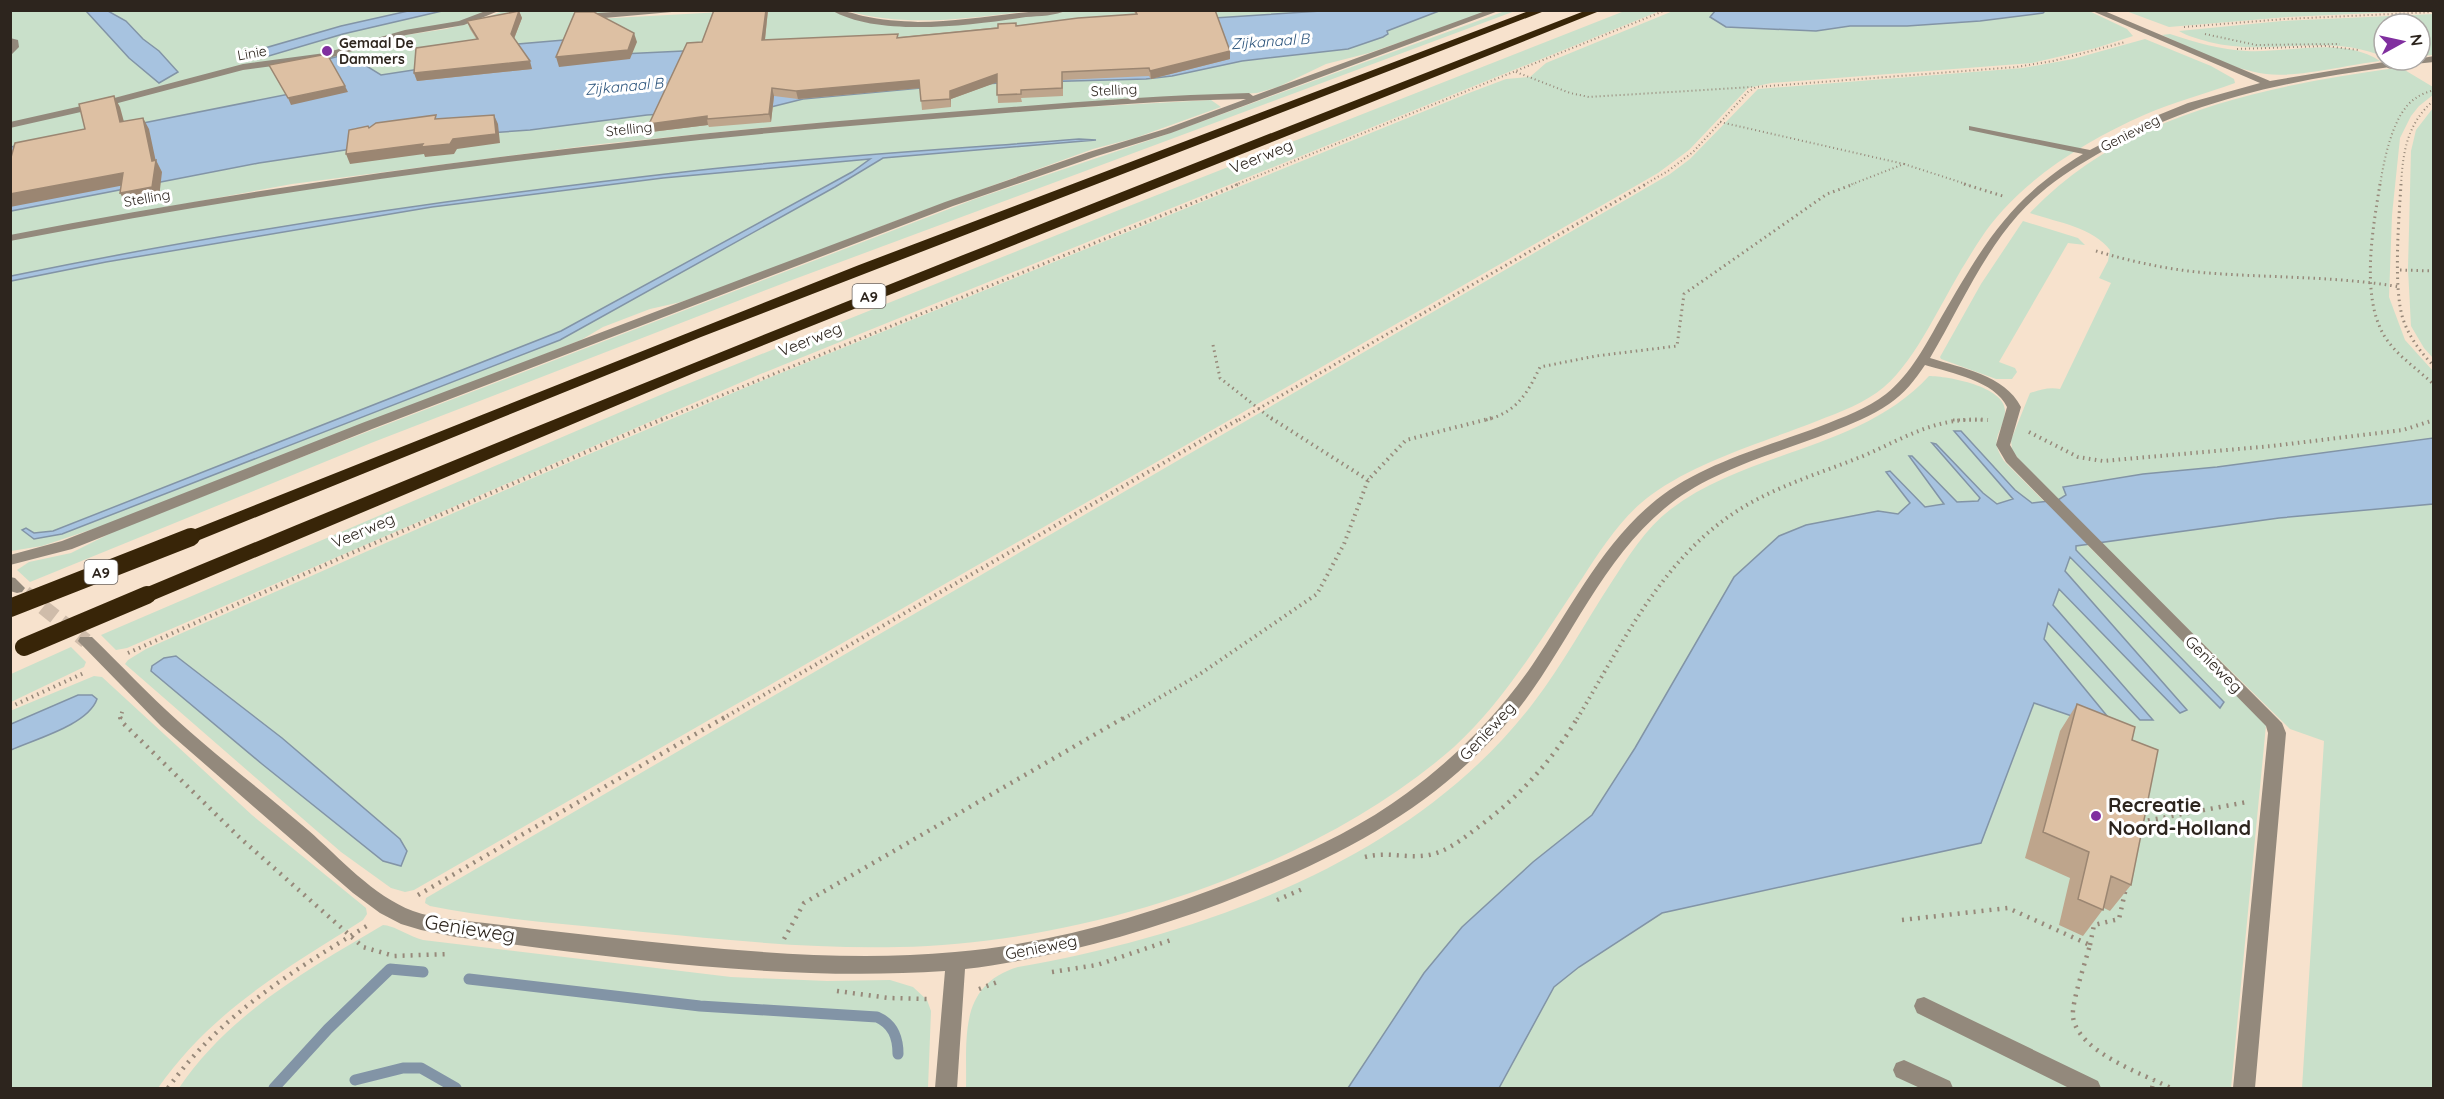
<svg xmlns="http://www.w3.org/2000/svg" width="2444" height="1099" font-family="Quicksand,sans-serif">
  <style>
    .green { fill: #c9e0ca }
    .water { fill: #a7c3e0; stroke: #8294a6; stroke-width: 1.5 }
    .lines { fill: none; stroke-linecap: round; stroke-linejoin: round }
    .stream { stroke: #8294a6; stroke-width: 11 }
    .minor-tunnel { stroke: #cfbcaa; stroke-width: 15; stroke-dasharray: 15 8; stroke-linecap: butt }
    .path-far3 { stroke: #97897a; stroke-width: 2; stroke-dasharray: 1 3; stroke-linecap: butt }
    .path-far2 { stroke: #97897a; stroke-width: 3; stroke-dasharray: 1.5 4; stroke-linecap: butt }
    .path-far1 { stroke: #97897a; stroke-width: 4; stroke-dasharray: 1.5 4.5; stroke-linecap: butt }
    .path { stroke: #97897a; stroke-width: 4.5; stroke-dasharray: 2 6; stroke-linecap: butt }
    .minor { fill: #93897c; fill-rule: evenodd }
    .highway { fill: #382508; fill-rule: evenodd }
    .minor-bridge { stroke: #93897c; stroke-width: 9 }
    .highway-bridge { stroke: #382508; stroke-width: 18 }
    .wall { fill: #bea58c }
    .shaded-wall { fill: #9b8672 }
    .building { fill: #ddc0a3; stroke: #9b8672; stroke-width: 1.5 }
    .poi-dot { fill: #802f9f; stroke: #fff; stroke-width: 2 }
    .labels { text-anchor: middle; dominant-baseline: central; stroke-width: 6; stroke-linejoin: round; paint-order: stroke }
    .far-poi-label { font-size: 14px; font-weight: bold; fill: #2d251e; stroke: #fff; text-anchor: start }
    .far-street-label { font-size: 14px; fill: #2d251e; stroke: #fff }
    .far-water-label { font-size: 15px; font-style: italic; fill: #2b547c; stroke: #fff }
    .shield { fill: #fff; stroke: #6c6662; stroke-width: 1.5 }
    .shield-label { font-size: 15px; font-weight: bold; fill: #2d251e }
    .street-label { font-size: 16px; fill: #2d251e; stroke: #fff }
    .near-poi-label { font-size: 20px; font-weight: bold; fill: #2d251e; stroke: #fff; text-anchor: start }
    .near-street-label { font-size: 20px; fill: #2d251e; stroke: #fff }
  </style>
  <rect width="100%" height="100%" fill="#f7e2cd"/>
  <path class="green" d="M829 10 865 22 901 26 1023 17 1079 10 1490 11 1369 53 1326 64 1278 87 1257 93 992 109 760 128 601 144 292 184 11 236V126L241 70 284 63 406 35 446 29 475 22 503 11H637L578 14 577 20 740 11Z
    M1627 10 1660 11 758 375 127 648 116 650 101 635 665 393 1119 210Z
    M2087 10 2127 29 2133 36 2096 48 2032 63 1771 83 1748 88 1689 150 1658 173 414 890 405 892 391 888 341 852 125 664 128 660 146 649 526 481 742 389 1469 93 1506 79 1530 77 1546 63 1673 11Z
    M10 11H493L480 16 320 56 265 62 11 123Z
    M848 11H1031C971 18 907 28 848 11Z
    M1505 11H1515L792 280 371 443 30 582 17 570 29 562 71 553 115 531 325 448 975 199 1162 136Z
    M2126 11H2420L2288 17 2169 27Z
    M2433 14V55L2420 56V24H2384V57C2328 32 2267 57 2209 42 2199 39 2187 36 2179 31L2282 21Z
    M2170 34C2195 42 2221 50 2247 51 2289 53 2343 36 2380 61 2347 65 2297 78 2266 74 2230 69 2195 50 2162 35Z
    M2145 39 2211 66 2234 79 2235 83C2205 94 2174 102 2144 115 2094 137 2040 169 2003 210 1988 226 1977 244 1966 262 1942 300 1917 359 1884 387 1865 403 1840 412 1817 421 1764 442 1697 461 1651 495 1622 516 1602 548 1583 577 1544 634 1505 701 1454 747 1314 870 1083 944 899 947 813 949 728 940 643 932 571 924 500 920 430 906L425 903 426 898 1670 174 1690 159 1758 89 2023 68 2073 59Z
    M2395 68 2403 69 2433 87V95L2419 106 2411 116 2400 138 2392 215 2389 297 2405 340 2433 371V1088H2302L2324 741 2290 729 2028 472 2012 450 2011 440 2030 393C2041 390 2048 387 2060 389L2111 283 2099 278 2108 261 2110 250C2093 227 2056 222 2030 213 2122 114 2267 86 2395 68Z
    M1211 100 1221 107 1135 138 1093 149 911 215 753 276 681 302 650 309 603 327 581 340 108 524 42 546 11 551V240L221 201 623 144 1048 109Z
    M2433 108V358L2424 348 2411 326 2408 269 2411 151 2416 130Z
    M2023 221 2078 238 2085 245 2068 243 1999 362 2015 368 2017 372 2012 379H1996L1941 359 1940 357 1981 284Z
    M1929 376C1948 376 2007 387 2005 412 2003 434 1988 437 2004 461L2266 725 2231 1088H966C967 1038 958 985 1018 967 1205 934 1415 859 1534 702 1562 665 1585 623 1611 583 1628 557 1645 529 1671 509 1749 450 1861 450 1929 376Z
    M71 647 86 662 84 667 11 702V674Z
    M94 676 102 677 252 815 366 908 367 914 363 920C285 969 212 1011 158 1088H11L10 711Z
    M383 925C393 925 411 937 423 940L731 977 827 981 890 980 913 987 927 1000 931 1011 928 1088H179C228 1015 308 969 383 925Z"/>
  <path class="water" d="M1337 10 1439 11 1387 31 1388 34 1383 37 1348 49 1242 61 1172 76 1146 79 1000 83 921 88 803 99 771 107 647 115 530 130 431 137 259 163 11 211V147L133 125 340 84 328 59 347 54 381 75 472 61 518 51V44L564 40 621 54 746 48Z
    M86 11H108L126 21 143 39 159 51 178 72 159 83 129 58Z
    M408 11H442L343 34 262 58 251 52 341 26Z
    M1715 11 2045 10V11L2043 13 1980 21 1907 26H1850L1816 31 1726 27 1710 17Z
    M1079 139 1096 140 883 158 835 187 560 340 62 534 34 539 22 530 26 528 34 533 53 531 561 331 852 172 870 159 663 178 432 207 106 262 11 281V276C239 229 470 196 701 170 827 156 953 149 1079 139Z
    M1954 431H1961L2015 490 2032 503 2058 500 2066 495 2063 487 2143 474 2217 467 2433 438V504L2279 518 2076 546V550L2224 702 2220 708 2070 557 2065 571 2187 710 2180 713 2059 589 2053 605 2153 720H2140L2048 623 2044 639 2121 733 2034 703 1981 843 1662 913 1579 967 1554 987 1499 1088H1348L1424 973 1462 927 1533 862 1592 815 1635 748 1734 577 1779 536 1806 525 1878 511 1898 514 1910 503 1886 472 1890 471 1925 507 1944 504 1909 456H1912L1957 502 1978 501 1980 498 1932 443 1936 444 1983 493 1997 504 2013 499Z
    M176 656 282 738 400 839 407 851 401 866 383 861 262 764 151 671 152 666 164 658Z
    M78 695H92L97 699C88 725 35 739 11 750V724Z"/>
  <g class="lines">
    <path class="stream" d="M469 979 700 1006 877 1017C893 1024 898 1037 898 1054
      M355 1080 403 1068H421L456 1088
      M274 1088 328 1029 390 969 423 972"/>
    <path class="minor-tunnel" d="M25 593 86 641"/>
    <path class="path-far3" d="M2184 27 2285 19 2434 12
      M2205 34 2256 45 2340 44
      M2237 49 2325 46 2358 50
      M1516 72 1570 93 1589 97 1752 87
      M1720 122 1904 164 1850 185
      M1904 164 1969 185
      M1235 185 1666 10
      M1644 185 1668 171 1693 152 1748 92 1756 87 2016 67 2053 61 2125 42
      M2380 185C2384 160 2393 112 2416 98 2421 94 2428 92 2434 90
      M2401 185C2403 151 2407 124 2434 100"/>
    <path class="path-far2" d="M1964 184 2006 197
      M2380 184C2373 228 2360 297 2385 337 2397 356 2418 369 2434 385
      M2401 184C2399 218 2393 288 2403 319 2409 337 2421 353 2434 366
      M2096 251C2133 262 2170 270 2208 273 2272 278 2336 276 2400 287
      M2400 270 2434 271
      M1213 345 1220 378 1273 420
      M661 420 1239 184
      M1239 420 1646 184
      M1486 420C1517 412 1527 394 1540 367L1596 356 1677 346 1684 294 1827 194 1854 184
      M1953 420H1985"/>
    <path class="path-far1" d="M1271 418 1368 480
      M2029 432 2078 457 2103 461 2272 446 2403 430 2434 420
      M128 653 347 555 665 418
      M10 707 86 672
      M120 719 123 709
      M722 719 1241 418
      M1123 719 1200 674 1317 594 1344 544 1368 480 1406 440 1492 418
      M1577 719C1622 644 1662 559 1737 511 1776 486 1821 473 1863 456 1907 437 1937 416 1988 420"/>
    <path class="path" d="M120 717 123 723 239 837 363 947 394 956 450 954
      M2140 822 2247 802
      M1365 857C1387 851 1407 859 1429 855 1445 852 1460 841 1473 831 1516 800 1551 763 1578 717
      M418 895 725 717
      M1277 900 1305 888
      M1902 920 2008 908 2090 945C2086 960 2071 1004 2073 1017 2078 1052 2143 1074 2171 1088
      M784 939 804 903 1125 717
      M2090 945 2094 925 2119 919 2126 888
      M1052 972 1097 965 1171 940
      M979 989 1000 981
      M837 991 889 998 928 999
      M168 1088C222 1013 293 971 370 924
      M2152 1088 2154 1080"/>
    <path class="minor" d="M488 10H501L464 25 406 35 326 59 243 70 103 107 10 128V122L99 102 243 64 325 53 405 30 459 21Z
      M643 10H694L582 20 578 17 582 14Z
      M831 10C843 10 852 13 863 16 881 20 900 21 918 22 968 22 1017 10 1067 10 1056 16 1039 16 1026 17 973 25 879 38 831 10Z
      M1488 10H1501L1171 133 1097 156 953 206 372 429 72 549 10 565V555L62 541 362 423 945 202 1089 152 1165 129 1246 99C1130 101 1013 113 897 122 599 146 304 184 10 241V235C305 178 600 140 899 116 1015 107 1132 96 1249 93L1253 96Z
      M2090 10H2102L2270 81 2390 61 2395 64 2390 67C2286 81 2188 101 2096 155 2068 171 2040 190 2018 215 1981 257 1958 311 1930 358 1961 368 2005 375 2021 407L2010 445 2017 457 2282 723 2286 733 2255 1088H2233L2268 733 2266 726 2006 462 1996 445 2007 407C1995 381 1951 373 1925 365 1915 380 1904 394 1889 404 1872 416 1851 424 1831 432 1777 453 1715 469 1670 504 1601 558 1569 646 1516 712 1437 809 1336 859 1222 903 1139 934 1054 958 965 969L957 1088H935L945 971C782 982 617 958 456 937L421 930 401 924 380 913 353 893 161 726 78 641 80 637H92C121 665 148 694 178 721 220 759 265 793 308 830 340 858 373 896 413 911 435 919 461 920 485 923 525 928 565 933 605 937 721 949 838 963 955 952 1051 944 1145 916 1235 881 1295 857 1355 832 1407 793 1456 757 1499 714 1533 664 1571 608 1602 544 1656 500 1702 463 1766 447 1821 426 1843 417 1867 409 1886 394 1911 374 1926 344 1942 316 1984 244 2009 199 2083 154L1969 130V126L2090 150 2151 118 2188 103 2260 83Z
      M10 38 18 40 19 47 10 56Z
      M2434 56V62L2405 65 2400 62Z
      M10 577 15 578 25 588 22 592 17 593 10 591Z
      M1924 997 2098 1081 2101 1088H2069L1917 1013 1914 1006 1917 999Z
      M1904 1060 1950 1081 1953 1088H1920L1896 1077 1893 1070 1896 1063Z"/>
    <path class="highway" d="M1531 10H1547L701 337 197 541H185L182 537 185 533 859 265Z
      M1587 10H1602L694 373 154 600 147 601 140 600 138 595 140 590C620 390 1102 198 1587 10Z"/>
    <path class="minor-bridge" d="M2390 64 2405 62"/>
    <path class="highway-bridge" d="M10 608 191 537
      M24 647 147 595"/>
  </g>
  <path class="wall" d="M714 10H768L765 40 898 37 1135 14 1134 10H1215L1230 51V59L1151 79 1149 76 1063 80V96L1021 98 1022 102 998 103 997 82 951 99V107L922 110 920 88 798 99 774 96 771 122 709 127 708 125 651 132 702 42Z
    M519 11 522 18 514 39 532 69 417 81 414 73 477 40 470 29 467 21Z
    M2077 704 2132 740 2131 885 2110 911 2104 908 2083 936 2059 925 2070 878 2025 858 2060 731Z"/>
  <path class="shaded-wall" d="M766 10H768L764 48 762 40Z
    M519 11 522 18 513 41 511 34Z
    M634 33 637 42 630 59 559 67 556 57Z
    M1230 51V59L1151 79 1150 71Z
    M530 61 532 69 417 81 414 73Z
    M997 74 998 82 951 99V107L950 91Z
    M919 80 920 88 798 99 796 91Z
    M345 86 348 92 291 105 288 98Z
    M772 88 774 96 771 122 769 114Z
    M114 96 120 107 127 133 120 122Z
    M494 115 498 124 500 143 457 149 454 154 425 157 424 154 350 164 346 154Z
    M707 116V119L708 125 651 132 649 124Z
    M143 118 149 129 156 162V160L162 172 159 198 127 205 120 193Z
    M123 173 130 184 10 207V194Z"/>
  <path class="building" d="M714 10H766L762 40 898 34 897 38 998 28V24L1016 23V26L1078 18 1137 14 1135 10H1215L1230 51 1150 71 1149 68 1062 72V88L1021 90V94L997 95V74L950 91V99L921 101 919 80 796 91 772 88 769 114 707 119V116L649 124 687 43 702 42Z
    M519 11 511 34 530 61 414 73 416 48 478 39 467 21Z
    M575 12H594L634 33 628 50 556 57Z
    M327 54 345 86 288 98 269 65Z
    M114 96 120 122 143 118 152 161 156 160 152 187 120 193 123 173 10 194V161L15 143 85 129 79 104Z
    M436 115 435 119 494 115 496 134 453 139 450 144 421 147 423 144 346 154 349 130 368 126 369 128 376 123Z
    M2077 704 2135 727 2132 740 2158 750 2131 885 2111 876 2103 910 2078 899 2089 852 2043 832Z"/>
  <g class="poi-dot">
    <circle cx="327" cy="51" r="6"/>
    <circle cx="2096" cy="816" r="6"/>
  </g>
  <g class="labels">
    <g class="far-poi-label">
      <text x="339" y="43">Gemaal De<tspan x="339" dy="16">Dammers</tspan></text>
    </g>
    <g class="far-street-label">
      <text transform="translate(252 53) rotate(-10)">Linie</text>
      <text transform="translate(1114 90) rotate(-3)">Stelling</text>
      <text transform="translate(629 129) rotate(-6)">Stelling</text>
      <text transform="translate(2130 133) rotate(-27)">Genieweg</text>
      <text transform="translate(147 198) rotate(-10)">Stelling</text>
    </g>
    <g class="far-water-label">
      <text transform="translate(1270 41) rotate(-4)">Zijkanaal B</text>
      <text transform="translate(624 86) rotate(-5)">Zijkanaal B</text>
    </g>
    <g class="shield">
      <rect x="852.5" y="284" width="33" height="24" rx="4.5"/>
      <rect x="84.5" y="560" width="33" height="24" rx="4.5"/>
    </g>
    <g class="shield-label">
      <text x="869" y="296">A9</text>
      <text x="101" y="572">A9</text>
    </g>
    <g class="street-label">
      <text transform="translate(1261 156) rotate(-22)">Veerweg</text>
      <text transform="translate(810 339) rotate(-22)">Veerweg</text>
      <text transform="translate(363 530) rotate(-23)">Veerweg</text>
      <text transform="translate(2214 664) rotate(45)">Genieweg</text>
      <text transform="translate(1487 731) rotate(-47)">Genieweg</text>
      <text transform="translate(1041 947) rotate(-11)">Genieweg</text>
    </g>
    <g class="near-poi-label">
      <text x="2108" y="804">Recreatie<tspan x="2108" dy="23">Noord-Holland</tspan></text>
    </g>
    <g class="near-street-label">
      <text transform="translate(470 928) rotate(9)">Genieweg</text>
    </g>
  </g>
  <rect width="2444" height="1099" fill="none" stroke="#2d251e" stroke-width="24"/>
  <g transform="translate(2402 42) rotate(82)"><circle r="28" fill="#ffffff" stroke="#aba8a5" stroke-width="1.5"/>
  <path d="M0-4.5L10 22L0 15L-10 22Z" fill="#802f9f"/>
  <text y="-9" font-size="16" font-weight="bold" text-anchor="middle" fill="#2d251e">N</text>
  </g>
</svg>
